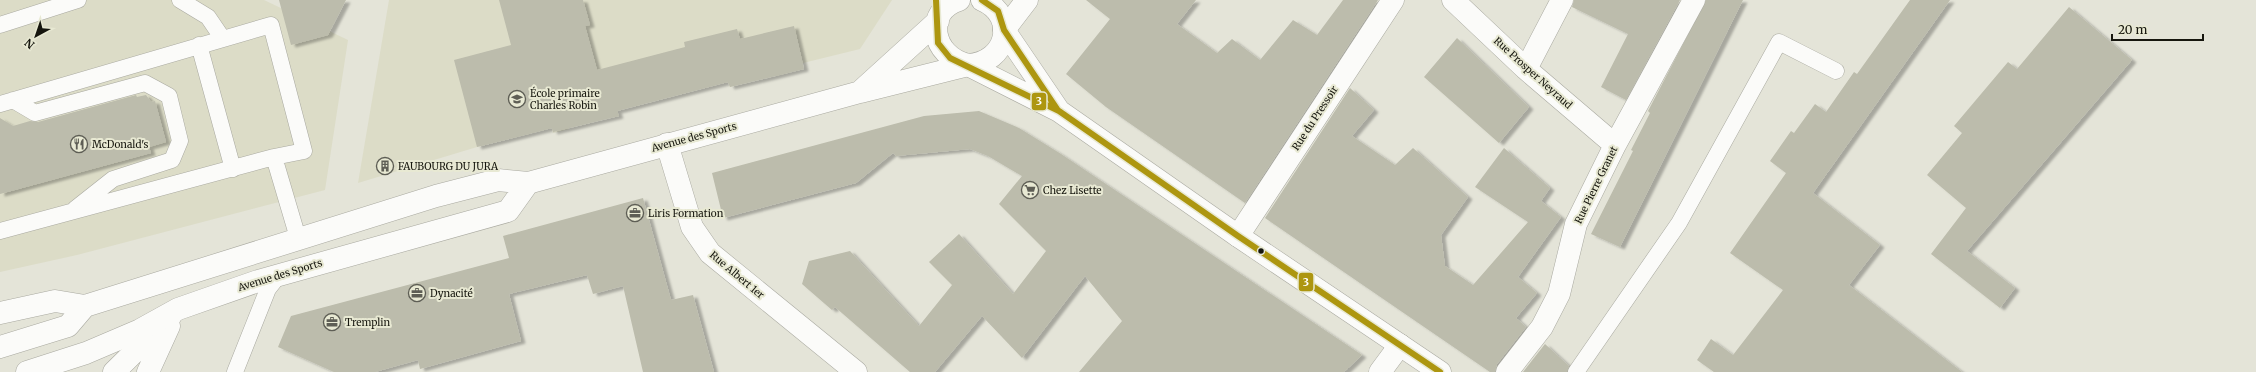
<svg xmlns="http://www.w3.org/2000/svg" width="2256" height="372" font-family="Merriweather,serif">
  <style>
    .built { fill: #dcdcc7 }
    .building { fill: #bcbcac; filter: url(#shadow) }
    .lines { fill: none; stroke-linecap: round; stroke-linejoin: round }
    .lane-casing { stroke: #a9a9a0; stroke-width: 17 }
    .street-casing { stroke: #a9a9a0; stroke-width: 23 }
    .secondary-casing { stroke: #a9a9a0; stroke-width: 23 }
    .primary-casing { stroke: #a9a9a0; stroke-width: 23 }
    .lane { stroke: #fbfbf9; stroke-width: 16 }
    .street { stroke: #fbfbf9; stroke-width: 22 }
    .secondary { stroke: #fbfbf9; stroke-width: 22 }
    .primary { stroke: #fbfbf9; stroke-width: 22 }
    .bus-1-casing { stroke: #e8e9d3; stroke-width: 9 }
    .bus-1 { stroke: #ad9610; stroke-width: 6 }
    .bus-dot { fill: #16160e; stroke: #e8e9d3; stroke-width: 1.5 }
    .labels { text-anchor: middle; dominant-baseline: central; stroke-width: 4; stroke-linejoin: round; paint-order: stroke }
    .street-label { font-size: 10px; fill: #16160e; stroke: #e8e9d3 }
    .poi-label { font-size: 10px; fill: #16160e; stroke: #e8e9d3; text-anchor: start }
    .line-badge { stroke: #e8e9d3; stroke-width: 1.5 }
    .badge-label { font-size: 11px; text-anchor: middle; font-weight: bold; fill: #fff }
  </style>
  <defs>
    <filter id="shadow"><feDropShadow dx="4.5" dy="2.5" stdDeviation="1" flood-color="#0004"/></filter>
  </defs>
  <rect width="100%" height="100%" fill="#e4e4d8"/>
  <path class="built" d="M0 0H264L348 40 325 190 77 255 0 272Z
    M389 0H892L860 49 803 63 799 70 777 76 775 71 730 87 728 82 617 110 619 116 568 124 569 129 553 133 552 128 477 147 358 183Z"/>
  <path class="building" d="M279 0H346L328 35 291 45Z
    M499 0H583L590 25 585 26 597 70 685 47 684 42 737 29 740 39 794 26 804 69 730 87 728 82 617 111 619 116 553 132 552 128 477 147 454 60 511 45Z
    M1086 0H1196L1177 24 1217 53 1232 39 1260 60 1293 20 1317 35 1343 0H1378L1245 203 1106 107 1066 74 1110 19Z
    M1574 0H1680L1626 100 1601 87 1628 34 1572 7Z
    M1706 0H1743L1620 247 1591 234 1633 151 1631 150 1650 113 1648 111Z
    M1910 0H1950L1813 193 1880 245 1849 285 1962 372H1714L1697 360 1711 339 1733 355 1783 290 1730 253 1786 173 1770 161 1791 131 1794 133 1815 104 1826 112 1854 72 1857 74Z
    M2069 7 2132 60 1967 251 2015 288 2000 308 1931 254 1966 208 1927 175 1962 133 1954 126 2008 62 2017 69Z
    M1457 38 1529 107 1499 143 1424 77Z
    M1350 88 1374 110 1352 136 1395 165 1413 148 1468 197 1441 235 1445 266 1473 285 1528 222 1475 187 1504 148 1550 188 1541 201 1561 217 1518 277 1537 293 1516 318 1526 327 1497 364 1495 372H1490L1265 218Z
    M136 95 137 97 146 95 151 102 155 101 166 142 149 147 151 153 0 194V118L13 126 30 121 38 122Z
    M979 111 1019 128 1061 154 1362 355 1344 372H1079L1122 321 1085 276 1022 358 982 316 935 372H910L835 307 832 310 802 284 809 261 850 251 919 326 952 285 929 262 959 234 1013 294 1046 251 999 204 1022 176 988 156 970 149 896 156 893 153 856 183 723 218 712 173 924 116Z
    M643 198 671 300 693 295 714 372H643L623 286 593 294 587 275 509 294 521 341 420 369 418 360 375 372H334L278 347 291 316 509 258 503 236Z
    M1545 344 1569 366 1567 372H1523Z"/>
  <g class="lines">
    <g class="lane-casing">
      <path id="lane" d="M180 0 208 17 223 39
        M0 25 78 0
        M199 45 233 169
        M13 100 35 113 145 83 169 96 180 141 172 160 113 179 75 209
        M0 104 271 25 304 151 274 157 0 231
        M274 157 298 238
        M235 372 268 289 279 275
        M1576 372 1679 223 1779 42 1836 71"/>
    </g>
    <g class="street-casing">
      <path id="street" d="M1453 0 1526 69 1615 145
        M1526 69 1562 0
        M667 144 692 227 710 253 856 372
        M1238 236 1393 0
        M1380 372 1400 345
        M1507 372 1542 327 1559 294 1576 224 1615 145 1694 0"/>
    </g>
    <g class="secondary-casing">
      <path id="secondary" d="M1004 30 1059 111
        M968 65 1059 111 1238 236 1440 372
        M114 372 170 317
        M148 372 169 326"/>
    </g>
    <g class="primary-casing">
      <path id="primary" d="M959 0C924 11 931 56 968 65
        M1004 30 1027 0
        M862 90 938 21
        M0 313 55 301 85 306 436 196 498 180 528 183 860 92 968 65C1007 63 1019 16 982 0
        M0 347 68 326 85 306
        M27 372 86 353 140 330 178 309 258 281 508 211 528 183"/>
    </g>
    <use href="#lane" class="lane"/>
    <use href="#street" class="street"/>
    <use href="#secondary" class="secondary"/>
    <use href="#primary" class="primary"/>
    <g class="bus-1-casing">
      <path id="bus-1" d="M936 0 938 43 950 58 1059 111 1238 236 1440 372
        M982 0 998 11 1004 30 1057 109"/>
    </g>
    <use href="#bus-1" class="bus-1"/>
  </g>
  <defs>
    <g id="school-ring" transform="scale(0.9)"><circle r="9.5" fill="#e8e9d3" stroke="#5e5e55" stroke-width="1.5"/><path d="M0-5L7-2L0 1L-7-2ZM-4 1L0 2.5L4 1V4Q0 6-4 4Z" fill="#5e5e55"/></g>
    <g id="restaurant-ring" transform="scale(0.9)"><circle r="9.5" fill="#e8e9d3" stroke="#5e5e55" stroke-width="1.5"/><path d="M-5-6h1v4h1v-4h1v4h1v-4h1v5L-1.5 .5V6h-2V.5L-5-1ZM5-6V6H3V1.5H1.5Q1.5-4 5-6Z" fill="#5e5e55"/></g>
    <g id="building-ring" transform="scale(0.9)"><circle r="9.5" fill="#e8e9d3" stroke="#5e5e55" stroke-width="1.5"/><path d="M-4-6H4V6H1V3H-1V6H-4ZM-2.5-4.3h1.7v1.8h-1.7ZM.8-4.3h1.7v1.8H.8ZM-2.5-1h1.7V.8h-1.7ZM.8-1h1.7V.8H.8Z" fill="#5e5e55"/></g>
    <g id="supermarket-ring" transform="scale(0.9)"><circle r="9.5" fill="#e8e9d3" stroke="#5e5e55" stroke-width="1.5"/><path d="M-6-5.5h2.5l.6 2H6L4.5 2H-2.5L-4.4-4H-6ZM-1.5 3.2a1.3 1.3 0 1 0 .1 0ZM3 3.2a1.3 1.3 0 1 0 .1 0Z" fill="#5e5e55"/></g>
    <g id="office-ring" transform="scale(0.9)"><circle r="9.5" fill="#e8e9d3" stroke="#5e5e55" stroke-width="1.5"/><path d="M-6-3h4V-5.5h4V-3h4V5H-6ZM-1-4.5V-3h2v-1.5ZM-6 0V1H6V0Z" fill="#5e5e55"/></g>
  </defs>
  <g fill-rule="evenodd">
    <use href="#school-ring" x="517" y="99"/>
    <use href="#restaurant-ring" x="79" y="144"/>
    <use href="#building-ring" x="385" y="166"/>
    <use href="#supermarket-ring" x="1030" y="190"/>
    <use href="#office-ring" x="635" y="213"/>
    <use href="#office-ring" x="417" y="293"/>
    <use href="#office-ring" x="332" y="322"/>
  </g>
  <circle class="bus-dot" cx="1261" cy="251" r="3.5"/>
  <g class="labels">
    <g class="street-label">
      <text transform="translate(1533 73) rotate(42)">Rue Prosper Neyraud</text>
      <text transform="translate(1315 118) rotate(-57)">Rue du Pressoir</text>
      <text transform="translate(694 137) rotate(-15)">Avenue des Sports</text>
      <text transform="translate(1596 185) rotate(-64)">Rue Pierre Granet</text>
      <text transform="translate(280 275) rotate(-17)">Avenue des Sports</text>
      <text transform="translate(737 275) rotate(40)">Rue Albert 1er</text>
    </g>
    <g class="poi-label">
      <text x="530" y="93">École primaire<tspan x="530" dy="12">Charles Robin</tspan></text>
      <text x="92" y="144">McDonald's</text>
      <text x="398" y="166">FAUBOURG DU JURA</text>
      <text x="1043" y="190">Chez Lisette</text>
      <text x="648" y="213">Liris Formation</text>
      <text x="430" y="293">Dynacité</text>
      <text x="345" y="322">Tremplin</text>
    </g>
  </g>
  <g class="line-badge">
    <rect x="1031" y="92" width="16" height="19" rx="4" fill="#ad9610"/>
    <rect x="1298" y="272" width="16" height="20" rx="4" fill="#ad9610"/>
  </g>
  <g class="badge-label">
    <text x="1039" y="105">3</text>
    <text x="1306" y="286">3</text>
  </g>
  <g transform="translate(36 36) rotate(220)" stroke="#e8e9d3" stroke-width="3" paint-order="stroke">
  <path d="M0-3L7 15L0 10L-7 15Z" fill="#16160e"/>
  <text y="-6" font-size="11" font-weight="bold" text-anchor="middle" fill="#16160e">N</text>
  </g>
  <path d="M2112 34v6h91v-6" fill="none" stroke="#16160e" stroke-width="2"/>
  <text x="2118" y="34" font-size="12" fill="#16160e" stroke="#e8e9d3" stroke-width="3" paint-order="stroke">20 m</text>
</svg>
